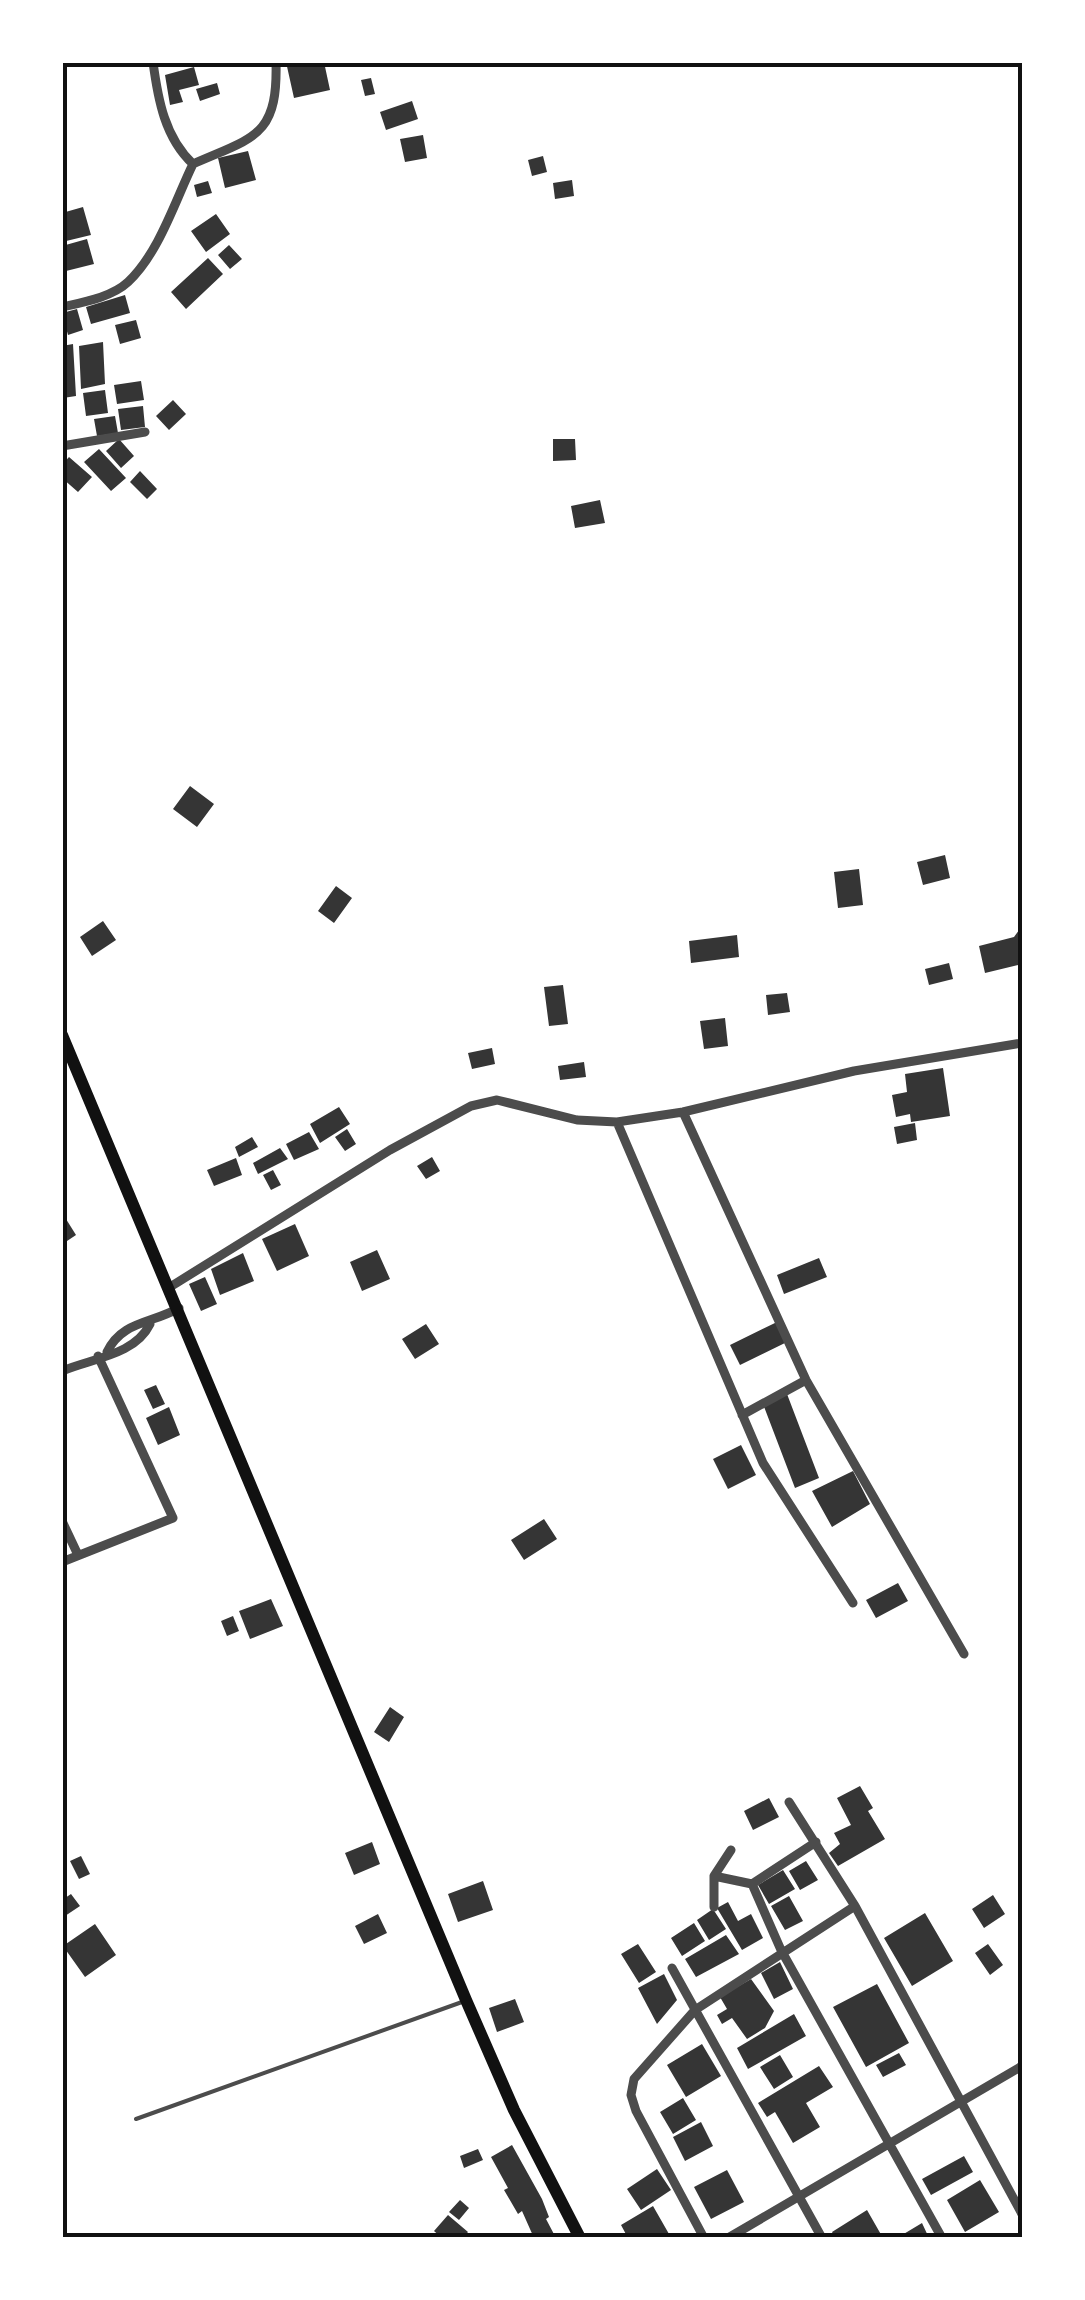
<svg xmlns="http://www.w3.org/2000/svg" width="1085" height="2300" font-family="Jost,sans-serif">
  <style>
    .building { fill: #353535 }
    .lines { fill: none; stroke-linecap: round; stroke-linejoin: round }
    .service { stroke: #4c4c4c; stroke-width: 4 }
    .minor { stroke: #4c4c4c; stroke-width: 9 }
    .secondary { stroke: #111; stroke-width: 12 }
    .neatline { fill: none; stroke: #111; stroke-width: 4 }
  </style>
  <rect width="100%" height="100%" fill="#fff"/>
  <path class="building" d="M286 62H324L330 90 294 98Z
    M194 67 199 85 179 90 183 102 170 105 165 75Z
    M371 78 375 94 365 96 361 80Z
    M217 83 220 94 200 101 196 89Z
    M412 101 418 119 386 130 380 112Z
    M423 135 427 158 405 162 400 139Z
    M248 151 256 180 225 188 218 158Z
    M543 156 547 172 532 176 528 160Z
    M572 180 574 196 555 199 553 183Z
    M208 181 212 193 197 197 194 185Z
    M83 207 91 235 62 242V213Z
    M216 214 230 234 206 252 191 231Z
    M87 239 94 264 62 272V246Z
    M229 245 242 259 230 269 218 255Z
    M208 258 223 274 186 309 171 292Z
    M125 295 130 313 91 324 86 307Z
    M77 309 83 330 68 335 62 313Z
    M136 320 141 338 120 344 115 325Z
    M103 342 105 384 81 389 79 346Z
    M73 344 76 396 63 398 62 346Z
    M141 381 144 400 117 404 114 385Z
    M105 390 108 413 86 416 83 393Z
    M173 400 186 414 169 430 156 416Z
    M143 406 145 427 121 430 118 409Z
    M115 416 118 433 97 436 94 419Z
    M119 439 134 456 121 468 106 451Z
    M553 439H575L576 460 553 461Z
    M99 449 126 478 111 491 84 462Z
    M69 457 92 477 78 492 62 478V465Z
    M140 471 157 489 147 499 130 482Z
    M600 500 605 523 575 528 571 506Z
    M190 786 214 804 197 827 173 809Z
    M945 855 950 878 923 885 917 862Z
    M859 869 863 905 838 908 834 872Z
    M336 886 352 898 334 923 318 911Z
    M103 921 116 940 92 956 80 937Z
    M1022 926V964L985 973 979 946 1014 937Z
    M737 935 739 957 691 963 689 941Z
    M949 963 953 979 929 985 925 969Z
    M563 985 568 1024 549 1026 544 987Z
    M787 993 790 1012 768 1015 766 995Z
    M725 1018 728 1046 704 1049 700 1021Z
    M492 1048 495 1064 472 1069 468 1053Z
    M584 1062 586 1077 560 1080 558 1066Z
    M943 1068 950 1116 911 1122 910 1114 896 1117 892 1095 907 1092 905 1074Z
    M339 1107 350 1124 320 1143 310 1124Z
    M915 1123 917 1140 897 1144 894 1127Z
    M347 1129 356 1144 345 1151 335 1137Z
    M309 1132 319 1149 294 1160 286 1144Z
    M252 1137 258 1147 239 1157 235 1147Z
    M280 1148 288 1159 258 1174 253 1163Z
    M432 1157 440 1171 426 1179 417 1166Z
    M236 1158 242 1175 214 1186 207 1170Z
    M273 1170 281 1185 271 1190 263 1175Z
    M66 1219 76 1235 67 1241 62 1234Z
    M295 1224 309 1256 277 1271 262 1239Z
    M377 1250 390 1279 362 1291 350 1262Z
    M243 1253 254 1281 220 1295 211 1269Z
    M819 1258 827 1277 784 1294 777 1275Z
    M205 1277 217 1304 201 1311 189 1284Z
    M777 1322 787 1342 740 1365 730 1345Z
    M426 1324 439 1344 415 1359 402 1339Z
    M156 1385 165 1404 153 1409 144 1390Z
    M787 1394 819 1478 795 1488 763 1404Z
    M169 1407 180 1435 158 1445 146 1418Z
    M741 1445 756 1475 728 1489 713 1459Z
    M853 1471 870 1504 832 1527 812 1491Z
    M544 1519 557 1539 524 1560 511 1540Z
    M898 1583 908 1601 876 1618 866 1600Z
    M271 1599 283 1626 250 1639 239 1611Z
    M233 1616 239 1631 227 1636 221 1621Z
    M390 1707 404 1717 389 1742 374 1732Z
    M860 1786 873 1808 868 1811 885 1839 838 1866 829 1853 840 1844 834 1833 851 1825 837 1798Z
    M769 1798 779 1817 753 1830 744 1811Z
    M372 1842 380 1864 354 1875 345 1853Z
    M81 1856 90 1874 79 1879 70 1861Z
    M806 1861 818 1880 800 1890 789 1871Z
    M783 1870 795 1889 769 1904 758 1885Z
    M483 1881 493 1910 458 1922 448 1894Z
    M71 1894 80 1906 62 1918V1900Z
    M993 1895 1005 1914 984 1928 972 1909Z
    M789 1896 803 1921 785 1930 771 1906Z
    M728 1902 738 1921 751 1914 763 1938 742 1950 717 1908Z
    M713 1909 726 1929 709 1940 697 1920Z
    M925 1913 953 1961 912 1986 884 1938Z
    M378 1914 387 1933 364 1944 355 1926Z
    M694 1923 705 1941 682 1956 671 1938Z
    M95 1924 116 1955 85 1977 63 1946Z
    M726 1935 739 1954 696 1977 685 1959Z
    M638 1944 656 1972 639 1983 621 1954Z
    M988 1944 1003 1965 990 1975 975 1953Z
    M780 1962 793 1989 774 1999 761 1973Z
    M664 1974 677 2000 657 2024 638 1988Z
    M751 1979 774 2011 765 2028 747 2039 732 2018 722 2024 717 2015 727 2009 720 1997Z
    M877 1984 909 2043 866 2067 833 2007Z
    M515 1999 524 2022 497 2032 489 2008Z
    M794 2014 806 2036 748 2069 737 2048Z
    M702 2044 721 2076 686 2097 667 2065Z
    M899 2053 906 2065 883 2077 876 2065Z
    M780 2055 793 2077 774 2089 760 2067Z
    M819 2066 833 2087 806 2103 820 2127 793 2143 775 2112 767 2117 758 2103Z
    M683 2098 696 2120 673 2134 660 2112Z
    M701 2122 713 2146 685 2161 673 2137Z
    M512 2145 542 2199 549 2217 546 2219 556 2238H534L522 2211 518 2214 504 2190 508 2188 491 2157Z
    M478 2149 483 2160 464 2168 460 2156Z
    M964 2156 973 2172 931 2195 922 2179Z
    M657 2169 671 2190 641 2210 627 2189Z
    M727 2170 744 2202 711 2219 694 2187Z
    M980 2180 999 2212 965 2232 947 2200Z
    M460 2200 469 2208 459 2220 449 2212Z
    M653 2206 669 2234 628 2238 621 2225Z
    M867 2210 883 2238H835L832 2232Z
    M448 2215 468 2232 463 2238H442L434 2231Z
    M922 2223 929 2238H897Z"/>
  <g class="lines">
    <path class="service" d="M136 2119 462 2002"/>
    <path class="minor" d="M153 62C158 100 165 138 193 164
      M62 307C84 302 112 297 128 282 159 253 175 201 193 164 254 137 278 137 276 62
      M62 446 145 432
      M683 1112 806 1380 964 1654
      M617 1122 763 1463 853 1603
      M170 1287 390 1150 471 1106 497 1100 577 1120 617 1122 683 1112 854 1071 1022 1043
      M107 1352C122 1321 151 1324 179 1308
      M62 1371C93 1358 135 1355 150 1324
      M742 1415 806 1380
      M62 1521 78 1555
      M62 1562 173 1518 98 1356
      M789 1802 855 1906 1022 2214
      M714 1876 752 1884 816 1842
      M752 1884 781 1950 942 2238
      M714 1907V1876L731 1850
      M672 1968 822 2238
      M704 2238 636 2111 631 2095 634 2079 695 2010 855 1906
      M728 2238 1022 2066"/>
    <path class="secondary" d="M62 1035 466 2000 514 2110 580 2238"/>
  </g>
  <rect width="1085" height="2300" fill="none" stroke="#ffffff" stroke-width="130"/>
  <rect x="65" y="65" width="955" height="2170" class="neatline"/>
</svg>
